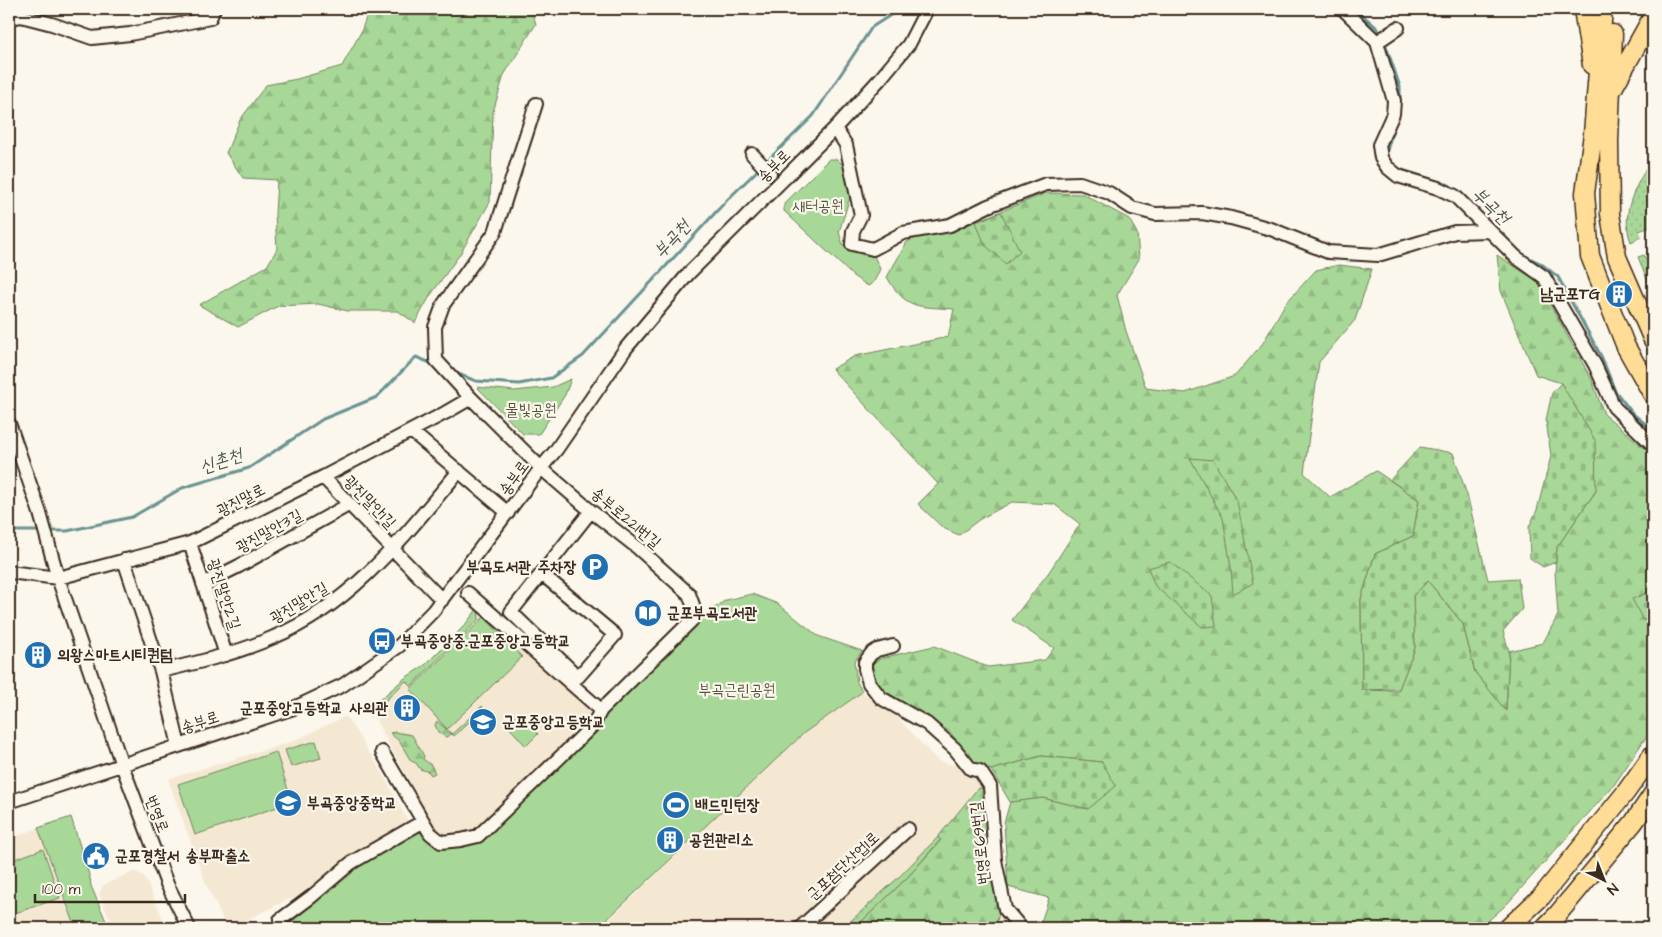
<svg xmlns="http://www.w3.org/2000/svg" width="1662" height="937" font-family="'Architects Daughter','Poor Story',sans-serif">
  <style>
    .built { fill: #f4e8d2 }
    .grass { fill: url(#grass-dots); stroke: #72815b }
    .forest { fill: url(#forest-firs); stroke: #72815b }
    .cemetery { fill: url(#cemetery-stones); stroke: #72815b }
    .green { fill: #a8d898; stroke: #72815b }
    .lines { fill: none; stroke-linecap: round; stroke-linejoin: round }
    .stream { stroke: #699392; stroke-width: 3 }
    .minor-casing { stroke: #3b2a1e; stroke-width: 16 }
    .highway-casing { stroke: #3b2a1e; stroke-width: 21 }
    .minor { stroke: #fbf7ec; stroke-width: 12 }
    .highway { stroke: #ffdd96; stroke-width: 18 }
    .labels { text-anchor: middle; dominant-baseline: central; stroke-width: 4.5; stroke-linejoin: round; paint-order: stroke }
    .street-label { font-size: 16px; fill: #3b2a1e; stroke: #fbf7ec }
    .park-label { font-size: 16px; fill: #56563c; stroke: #fbf7ec }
    .poi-label { font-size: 16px; font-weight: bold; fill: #3b2a1e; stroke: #fbf7ec; text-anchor: start }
    .water-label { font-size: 18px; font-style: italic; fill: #4e564e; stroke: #fbf7ec }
  </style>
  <defs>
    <pattern id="grass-dots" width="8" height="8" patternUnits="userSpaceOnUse" patternTransform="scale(1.25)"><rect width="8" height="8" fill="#a8d898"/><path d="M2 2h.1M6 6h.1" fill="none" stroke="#92ba83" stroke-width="1.8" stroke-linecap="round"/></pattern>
    <pattern id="forest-firs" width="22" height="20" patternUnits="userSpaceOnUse" patternTransform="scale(1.25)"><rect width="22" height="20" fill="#a8d898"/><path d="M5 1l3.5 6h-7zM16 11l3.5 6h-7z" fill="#92ba83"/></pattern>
    <pattern id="cemetery-stones" width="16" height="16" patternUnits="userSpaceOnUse" patternTransform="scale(1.25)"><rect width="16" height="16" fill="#a8d898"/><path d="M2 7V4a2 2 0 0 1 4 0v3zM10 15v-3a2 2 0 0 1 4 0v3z" fill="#92ba83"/></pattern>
  </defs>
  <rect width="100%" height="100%" fill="#fbf7ec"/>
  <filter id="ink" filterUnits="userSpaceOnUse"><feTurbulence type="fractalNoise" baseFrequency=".02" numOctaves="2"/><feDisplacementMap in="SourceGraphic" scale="10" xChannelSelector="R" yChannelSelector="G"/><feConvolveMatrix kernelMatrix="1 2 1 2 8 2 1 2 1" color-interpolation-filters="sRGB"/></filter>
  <g filter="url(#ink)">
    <path class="built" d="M478 608 594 709 591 719 473 832 443 836 435 828 374 717 371 707 405 678 425 665 464 626Z
      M862 692 895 715 938 761 980 771 990 786 1005 909 1010 928H600L804 733Z
      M346 716 383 774 411 827 305 895 287 900 231 928H227L206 884 168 779 291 742Z
      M38 828 76 928H9V839Z
      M135 871 144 876 167 928H114L99 895 103 885Z"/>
    <path class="grass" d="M1653 157V226L1639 231 1641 237 1631 242C1619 210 1638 183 1653 157Z
      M1644 255 1653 276V294L1638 257Z
      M938 837 941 839 908 877 855 928H843L899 877Z"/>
    <path class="forest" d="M369 9H531L536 24 504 75 493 112 490 202 460 254 430 296 415 323 398 311H348L318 304 278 306 238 327 199 305 267 266 277 249 275 214 277 180 243 178 226 153 240 120 266 85 297 79 342 66 361 32Z
      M1046 193 1083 194 1129 219 1137 233 1139 259 1117 295 1126 331 1146 388 1185 393 1235 376 1263 343 1285 304 1316 270 1339 265 1372 269 1355 320 1319 362 1304 473 1330 497 1376 471 1419 500 1413 536 1375 554 1361 599 1362 690 1398 691 1415 648 1413 596 1428 581 1463 624 1475 672 1506 710 1509 651 1543 643 1558 615 1555 572 1557 547 1596 491 1561 383 1536 375 1501 291 1497 255 1537 281 1592 380 1604 414 1647 450 1653 467V591L1633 599 1643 619 1653 618V727L1614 785 1507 904 1480 928H1039L1049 898 1008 887 1004 823 1010 802 1043 798 1088 809 1102 762 1041 756 991 770 972 763 950 732 879 687 870 664 882 658 934 646 988 667 1045 660 1054 648 1012 620 1049 572 1080 524 1054 504 1012 502 980 519 959 535 943 528 918 504 938 484 832 369 855 356 948 337 954 309C920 306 906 311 887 277L907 242 917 237 955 230Z
      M478 608 479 619 411 686 406 681 386 700 371 707 405 678 425 665 464 626Z
      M482 706 483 709 454 736 452 734 446 737 438 732 435 725 437 721 452 734Z
      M395 732 412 735 424 756 423 759 431 765 435 773 431 775 429 772 420 769 416 763 411 761 399 741 390 733Z
      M978 788 985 789 986 834 1000 906 997 922 1000 928H855L908 877 941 840 938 837Z"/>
    <path class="cemetery" d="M1001 212 1020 251 1006 264 985 245 976 222Z
      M1561 383 1595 440 1596 491 1557 547 1556 562 1543 567 1530 558 1529 527 1537 510 1551 456 1546 420 1552 393Z
      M1420 447 1453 453 1467 495 1488 580 1518 578 1522 609 1503 631 1509 651 1506 711 1475 672 1463 624 1428 581 1413 596 1415 648 1399 689 1362 690 1361 599 1375 554 1413 536 1419 500 1390 480Z
      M1190 458 1213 460 1237 501 1253 583 1233 594 1231 567 1223 518Z
      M1170 562 1212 596 1216 626 1202 627 1155 586 1148 568Z
      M1653 591V618L1643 620 1632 599Z
      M1041 756 1102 762 1116 786 1088 809 1043 798 1010 802 991 770Z"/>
    <path class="green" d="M829 159H837L843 165 850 197 839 232 843 245 859 250 874 256 880 269 874 282 868 286 853 276 784 211V204Z
      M571 379 565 395 539 434H523L477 387 514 391 553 387Z
      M752 594 778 604 818 636 862 651 854 662 857 682 862 692 804 733 598 928H284L352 873 351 868 417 832 426 834 453 847 480 840 491 832 565 759 600 716 700 618 726 600Z
      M484 617 522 657 447 729 410 689Z
      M519 712 538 734 526 746 506 724Z
      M316 741 321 758 291 767 285 750Z
      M276 752 292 802 195 835 178 784Z
      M71 817 90 878 91 886 109 928H76L38 828Z
      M43 849 60 898 9 915V861Z"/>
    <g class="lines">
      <path class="stream" d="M1355 9 1377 28 1381 35
        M1384 40 1400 87V101
        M1386 154 1393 129
        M765 163 813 116 872 27 900 9
        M1396 168 1449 185 1455 190
        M1523 255 1540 263 1558 277 1602 358 1615 391 1633 414 1653 430
        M453 372 476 381 519 384 551 378 583 356 727 200 761 167
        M9 531H41
        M49 531H67L132 517 182 488 249 468 323 419 377 397 416 357 433 364"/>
      <g class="minor-casing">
        <path id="minor" d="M1343 9 1377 42 1394 101 1393 114 1379 145 1381 158 1387 167 1398 176 1438 188 1455 196 1516 257 1544 277 1595 365 1614 407 1653 445
          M9 18 21 16 52 24 92 38 130 34 210 18 214 9
          M1377 42 1398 28
          M835 128 846 145 861 215 853 231 852 244 873 249 903 233 950 225 988 206 1046 184 1080 183 1109 193 1132 208 1155 214 1202 213 1231 218 1271 229 1328 252 1378 255 1455 232 1489 231
          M752 154 770 173
          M9 423 40 513 58 578 122 765 167 884 189 928
          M411 431 508 513
          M323 477 442 600
          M190 543 226 655
          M124 560 161 671 179 746
          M9 572 58 578 190 543 323 477 445 413 471 398
          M542 574 615 635 578 677 511 612 591 511
          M203 584 239 566 350 504
          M468 593 601 710
          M893 646 877 650 871 654 865 662V669L869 683 881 698 927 724 955 749 971 769 980 771 990 786 995 860 1005 909 1021 928
          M161 671C200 662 238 653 274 637 353 604 405 535 459 471
          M382 752 430 833 441 842 461 840 478 836 579 739 593 725 601 710 692 620 693 605 689 594 638 548 591 511 541 468 471 398 436 360 435 327 443 305 495 232 536 104
          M9 802 294 708 343 685 399 646 433 611 541 468 556 450 626 348 689 273 835 128 880 79 909 44 927 9
          M280 920 311 897 351 863 422 822
          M800 928 908 829"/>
      </g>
      <g class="highway-casing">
        <path id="highway" d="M1583 9 1592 65
          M1603 9 1593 134 1585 193 1590 256 1626 347 1653 395
          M1613 34 1609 141 1610 214 1617 257 1653 340
          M1612 90 1653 16
          M1508 928 1542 896 1626 792 1653 754
          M1544 928 1557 915 1634 822 1653 794"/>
      </g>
      <use href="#minor" class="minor"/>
      <use href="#highway" class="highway"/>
    </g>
  </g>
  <defs>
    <g id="building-disc" transform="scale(1.4375)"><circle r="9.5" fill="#1f6fb2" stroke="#fbf7ec"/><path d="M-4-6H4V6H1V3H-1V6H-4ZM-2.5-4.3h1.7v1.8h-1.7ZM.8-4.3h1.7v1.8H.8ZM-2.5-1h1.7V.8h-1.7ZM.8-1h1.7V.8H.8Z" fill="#fff"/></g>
    <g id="parking-disc" transform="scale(1.4375)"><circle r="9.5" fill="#1f6fb2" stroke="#fbf7ec"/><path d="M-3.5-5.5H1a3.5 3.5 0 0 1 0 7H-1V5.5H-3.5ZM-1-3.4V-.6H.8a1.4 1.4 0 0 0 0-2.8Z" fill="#fff"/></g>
    <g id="library-disc" transform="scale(1.4375)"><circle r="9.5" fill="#1f6fb2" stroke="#fbf7ec"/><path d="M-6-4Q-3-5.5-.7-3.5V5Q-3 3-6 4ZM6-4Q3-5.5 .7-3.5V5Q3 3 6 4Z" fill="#fff"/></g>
    <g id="bus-disc" transform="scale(1.4375)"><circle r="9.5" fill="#1f6fb2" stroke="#fbf7ec"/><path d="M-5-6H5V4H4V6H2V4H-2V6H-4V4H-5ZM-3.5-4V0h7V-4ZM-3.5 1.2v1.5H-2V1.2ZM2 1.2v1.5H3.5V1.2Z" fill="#fff"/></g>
    <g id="school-disc" transform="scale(1.4375)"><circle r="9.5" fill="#1f6fb2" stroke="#fbf7ec"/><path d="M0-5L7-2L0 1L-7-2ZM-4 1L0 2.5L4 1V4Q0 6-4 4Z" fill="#fff"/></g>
    <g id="stadium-disc" transform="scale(1.4375)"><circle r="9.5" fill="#1f6fb2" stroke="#fbf7ec"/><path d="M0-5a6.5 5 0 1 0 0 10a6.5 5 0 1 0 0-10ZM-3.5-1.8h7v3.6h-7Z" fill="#fff"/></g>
    <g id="civic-disc" transform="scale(1.4375)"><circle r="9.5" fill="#1f6fb2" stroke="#fbf7ec"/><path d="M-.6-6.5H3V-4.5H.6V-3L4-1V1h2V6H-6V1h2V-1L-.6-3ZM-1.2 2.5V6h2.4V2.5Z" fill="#fff"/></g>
  </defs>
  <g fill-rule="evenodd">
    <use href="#building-disc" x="1619" y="294"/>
    <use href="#parking-disc" x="595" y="567"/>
    <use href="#library-disc" x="648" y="613"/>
    <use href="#bus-disc" x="382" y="641"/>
    <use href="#building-disc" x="38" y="655"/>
    <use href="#building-disc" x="407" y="708"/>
    <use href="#school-disc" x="483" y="722"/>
    <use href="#school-disc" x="288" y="803"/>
    <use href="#stadium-disc" x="676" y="805"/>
    <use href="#building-disc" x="670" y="840"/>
    <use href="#civic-disc" x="96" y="856"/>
  </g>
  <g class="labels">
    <g class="street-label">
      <text transform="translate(774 166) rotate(-45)">송부로</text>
      <text transform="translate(514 478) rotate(-54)">송부로</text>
      <text transform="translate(241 500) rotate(-27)">광진말로</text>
      <text transform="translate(370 502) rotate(46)">광진말안1길</text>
      <text transform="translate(626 518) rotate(40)">송부로221번길</text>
      <text transform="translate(269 531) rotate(-29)">광진말안3길</text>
      <text transform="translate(224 594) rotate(72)">광진말안2길</text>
      <text transform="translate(299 603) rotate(-31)">광진말안길</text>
      <text transform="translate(200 722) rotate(-18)">송부로</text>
      <text transform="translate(157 814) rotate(69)">번영로</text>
      <text transform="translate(980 843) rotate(-96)">번영로69번길</text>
      <text transform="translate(843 866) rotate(-43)">군포첨단산업1로</text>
    </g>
    <g class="park-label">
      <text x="818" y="206">새터공원</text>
      <text x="531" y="410">물빛공원</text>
      <text x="737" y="690">부곡근린공원</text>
    </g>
    <g class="poi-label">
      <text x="1600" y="294" text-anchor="end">남군포TG</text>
      <text x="576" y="567" text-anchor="end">부곡도서관 주차장</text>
      <text x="667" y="613">군포부곡도서관</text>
      <text x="401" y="641">부곡중앙중.군포중앙고등학교</text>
      <text x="57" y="655">의왕스마트시티퀀텀</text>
      <text x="388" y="708" text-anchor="end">군포중앙고등학교 사의관</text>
      <text x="502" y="722">군포중앙고등학교</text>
      <text x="307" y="803">부곡중앙중학교</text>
      <text x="695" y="805">배드민턴장</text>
      <text x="689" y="840">공원관리소</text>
      <text x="115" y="856">군포경찰서 송부파출소</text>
    </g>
    <g class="water-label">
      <text transform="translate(1491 206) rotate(44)">부곡천</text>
      <text transform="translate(672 239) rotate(-47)">부곡천</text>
      <text transform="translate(221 461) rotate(-18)">신촌천</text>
    </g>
  </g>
  <rect width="1662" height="937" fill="none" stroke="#fbf7ec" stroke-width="30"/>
  <rect x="15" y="15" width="1632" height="907" fill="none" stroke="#3b2a1e" stroke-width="2" filter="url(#ink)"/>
  <g transform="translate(1604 880) rotate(137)" stroke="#fbf7ec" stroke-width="4" paint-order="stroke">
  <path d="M0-4L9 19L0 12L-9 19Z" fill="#3b2a1e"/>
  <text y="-8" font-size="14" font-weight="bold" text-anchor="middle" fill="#3b2a1e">N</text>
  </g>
  <path d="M35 894v8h150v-8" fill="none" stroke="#3b2a1e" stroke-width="2.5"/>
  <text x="42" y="894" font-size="15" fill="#3b2a1e" stroke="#fbf7ec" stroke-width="4" paint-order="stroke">100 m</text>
</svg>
